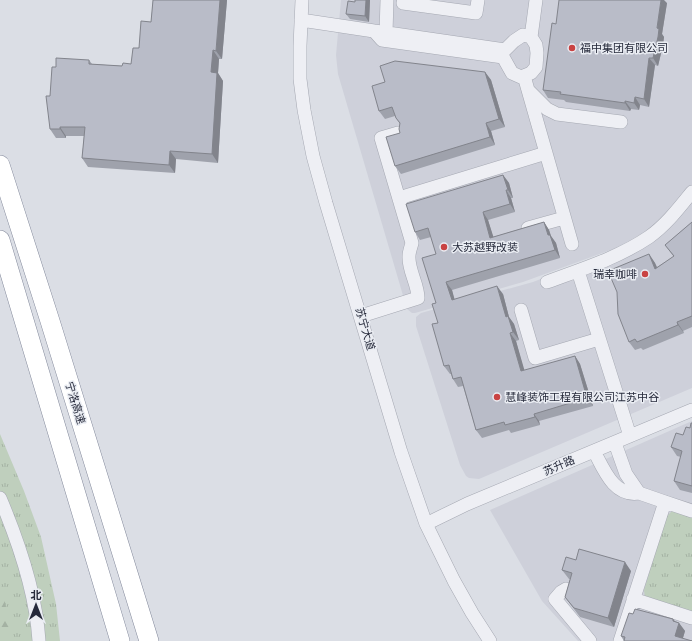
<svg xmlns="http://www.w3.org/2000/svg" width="692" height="641" font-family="'Source Sans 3','Noto Sans SC',sans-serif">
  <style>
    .built { fill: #ced0da }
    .grass { fill: url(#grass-tufts) }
    .forest { fill: url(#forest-firs) }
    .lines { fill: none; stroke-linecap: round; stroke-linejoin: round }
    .minor-casing { stroke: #a5a8b2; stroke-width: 14 }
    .highway-casing { stroke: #83899b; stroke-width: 20 }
    .minor { stroke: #eeeff4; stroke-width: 13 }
    .highway { stroke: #fff; stroke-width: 19 }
    .wall { fill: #9fa2ac }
    .shaded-wall { fill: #82848c }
    .building { fill: #b9bcc8; stroke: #82848c }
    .poi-dot { fill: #c94242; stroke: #eaedf3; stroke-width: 1.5 }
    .labels { text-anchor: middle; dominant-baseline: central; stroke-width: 3; stroke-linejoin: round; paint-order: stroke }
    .poi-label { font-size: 11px; fill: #262a3b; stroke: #eaedf3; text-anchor: start }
    .street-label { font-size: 11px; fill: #262a3b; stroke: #eaedf3 }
  </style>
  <defs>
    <pattern id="grass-tufts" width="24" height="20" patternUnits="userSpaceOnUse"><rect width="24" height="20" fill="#bfcfbd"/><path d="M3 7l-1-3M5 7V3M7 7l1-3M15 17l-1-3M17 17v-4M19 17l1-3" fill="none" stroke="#a4b2a3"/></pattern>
    <pattern id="forest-firs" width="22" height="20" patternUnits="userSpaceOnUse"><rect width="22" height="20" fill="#bfcfbd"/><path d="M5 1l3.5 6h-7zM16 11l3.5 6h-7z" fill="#a4b2a3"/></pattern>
  </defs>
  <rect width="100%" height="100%" fill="#dbdee5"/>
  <path class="built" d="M341 0H692V185L684 196 652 228 616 248 523 282 415 313H412L407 309 338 74 336 55Z
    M692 186V388L479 479 469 478 466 476 460 465 416 326V317L421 313 533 282 600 256 648 233Z
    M692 421V641H578L542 601 490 510Z"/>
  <path class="grass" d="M0 434 24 491 41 537 56 604 60 641H0Z
    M672 511 692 514V614L645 597 644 590 666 517Z"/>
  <path class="forest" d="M0 578 13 641H0Z"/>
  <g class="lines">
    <g class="minor-casing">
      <path id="minor" d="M302 0 300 46V79L304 110 313 156 326 203 401 452 426 524 454 581 472 613 490 641
        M404 0 403 3 476 13 478 0
        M301 20 374 31 382 40 503 57 512 73 521 77 531 73 536 67 537 53 536 45 531 37 523 35 514 41 505 50 374 31
        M386 33 387 0
        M531 37 536 0
        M524 76 572 244
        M529 91 547 109 557 114 621 122
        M399 198 546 153
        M528 228 564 218
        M578 271 630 436
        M547 282C582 269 618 258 649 237 666 225 679 208 692 192
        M521 310 535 358 599 339
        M361 316 418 298C418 284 408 270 409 256 409 252 411 247 412 243L381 138 398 133
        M615 443 626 474 639 493 665 502 692 511
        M594 451C604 470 614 497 639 493
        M0 498C19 543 36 592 39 641
        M426 524 467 504 692 410
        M566 589 561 592 555 599 590 641
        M633 599 692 618
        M620 641 665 502"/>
    </g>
    <g class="highway-casing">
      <path id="highway" d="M0 165 50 321 149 641
        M0 240 120 641"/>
    </g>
    <use href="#minor" class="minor"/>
    <use href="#highway" class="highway"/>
  </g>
  <path class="wall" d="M153 0H227L222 59H219L218 73 223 81 218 163 176 159 175 173 88 167 82 158 84 136H66V138H56L50 129V96L56 67 89 60 92 64 122 66 131 64 151 22Z
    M355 0H370L369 22 350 19 346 14 355 2Z
    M667 3 662 34 664 37 663 45 658 66 655 65 649 107 640 105 639 110 631 109 630 111 566 102 564 100 548 98 543 90 556 24Z
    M485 72 491 80 505 127 491 131 495 145 401 174 395 166 400 133V124L396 118 395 116 385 119 379 111Z
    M503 175 509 183 513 198H511L515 212 488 220 493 237 544 222 549 230 551 236 556 243 560 258 452 290 454 299 503 294 509 317 514 324 519 340 516 341 524 371 575 356 580 364 593 406 539 421 540 425 511 433 509 430 482 438 476 430 463 386 458 387 453 379 451 374H450L444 366 438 323 436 303V254L431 237 420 240 415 232Z
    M692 222V327L683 331 684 333 643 350 641 348 635 350 629 342 649 254 655 263 657 267 674 257 665 245Z
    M692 423V493L680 490 674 481 681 457 677 456 671 447 690 428Z
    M576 560 631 571 614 627 580 617 565 597 570 579H569L562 570Z
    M633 614 673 619 675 621 679 623 685 631 683 638 624 641 621 636Z"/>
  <path class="shaded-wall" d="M220 0H227L222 59 216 51Z
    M366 0H370L369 22 365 16Z
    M661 0H664L667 3 662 34 664 37 663 45 658 66 653 58Z
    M213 50 219 59 218 73 223 81 218 163 212 154 211 72Z
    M649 58 655 65 649 107 644 99Z
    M485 72 491 80 505 127 499 119Z
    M635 97 640 105 639 110 634 103Z
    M625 101 631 109 630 111 625 103Z
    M486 123 491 131 495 145 490 137Z
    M60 127 66 136V138L60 129Z
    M170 151 176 159 175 173 169 165Z
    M503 175 509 183 513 198 508 190Z
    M506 190 511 198 515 212 510 204Z
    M483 212 488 220 496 245 490 238Z
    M544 222 549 230 551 236 556 243 560 258 555 250 548 235Z
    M649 254 655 263 661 277 655 269Z
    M446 282 452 290 457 308 452 300Z
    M497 286 503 294 509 317 514 324 519 340 513 332 506 317Z
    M677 322 683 331 684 333 678 325Z
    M510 333 516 341 527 379 521 371Z
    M575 356 580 364 593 406 587 398Z
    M534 414 539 421 540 425 535 417Z
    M625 562 631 571 614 627 608 618Z
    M673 619 678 626 679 623 685 631 682 641 675 636 673 621Z"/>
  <path class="building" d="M153 0H220L216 51 213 50 211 72 217 73 212 154 170 151 169 165 82 158 85 127H60V129H50L46 96H50L52 67H56V58L89 60V64L122 66 123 63 131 64 133 48H139L141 21 151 22Z
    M355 0H366L365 16 346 14 348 1 355 2Z
    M559 0H661L657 28 659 29 658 37 653 58H649L644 99 635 97 634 103 625 101V103L560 94 561 92 543 90 552 23 556 24Z
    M395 61 485 72 499 119 486 123 490 137 395 166 386 137 400 133 399 129 400 123 396 118 392 107 379 111 372 86 385 82 380 66Z
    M503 175 508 190H506L510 204 483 212 490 238 544 222 548 235H550L555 250 446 282 452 300 497 286 506 317 508 316 513 332 510 333 521 371 575 356 587 398 534 414 535 417 505 425 504 422 476 430 461 377 453 379 449 365 444 366 432 324 438 323 432 304 436 303 422 258 436 254 428 228 415 232 406 204Z
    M692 222V316L677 322 678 325 637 342 635 339 629 342 618 314 617 292 608 271 649 254 655 269 674 256 665 245Z
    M691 423H692V486L674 481 682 451 671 447 676 433 683 435 686 427 690 428Z
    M579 549 625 562 608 618 574 608 565 597 572 573 562 570 566 557 576 560Z
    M635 609 673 619V621L679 623 675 636 692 641H624L625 637 621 636 629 613 633 614Z"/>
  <g class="poi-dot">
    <circle cx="572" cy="48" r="4"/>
    <circle cx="444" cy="247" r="4"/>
    <circle cx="645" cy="274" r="4"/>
    <circle cx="497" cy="397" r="4"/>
  </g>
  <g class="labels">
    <g class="poi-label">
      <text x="580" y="48">福中集团有限公司</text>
      <text x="452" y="247">大苏越野改装</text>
      <text x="637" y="274" text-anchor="end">瑞幸咖啡</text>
      <text x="505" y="397">慧峰装饰工程有限公司江苏中谷</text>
    </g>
    <g class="street-label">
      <text transform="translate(365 329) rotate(74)">苏宁大道</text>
      <text transform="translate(75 403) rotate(73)">宁洛高速</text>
      <text transform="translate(559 466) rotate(-23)">苏升路</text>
    </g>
  </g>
  <g transform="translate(36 605)" stroke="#eaedf3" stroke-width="3" paint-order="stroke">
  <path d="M0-3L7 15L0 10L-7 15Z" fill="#262a3b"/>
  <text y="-6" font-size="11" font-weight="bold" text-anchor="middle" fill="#262a3b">北</text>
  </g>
</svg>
